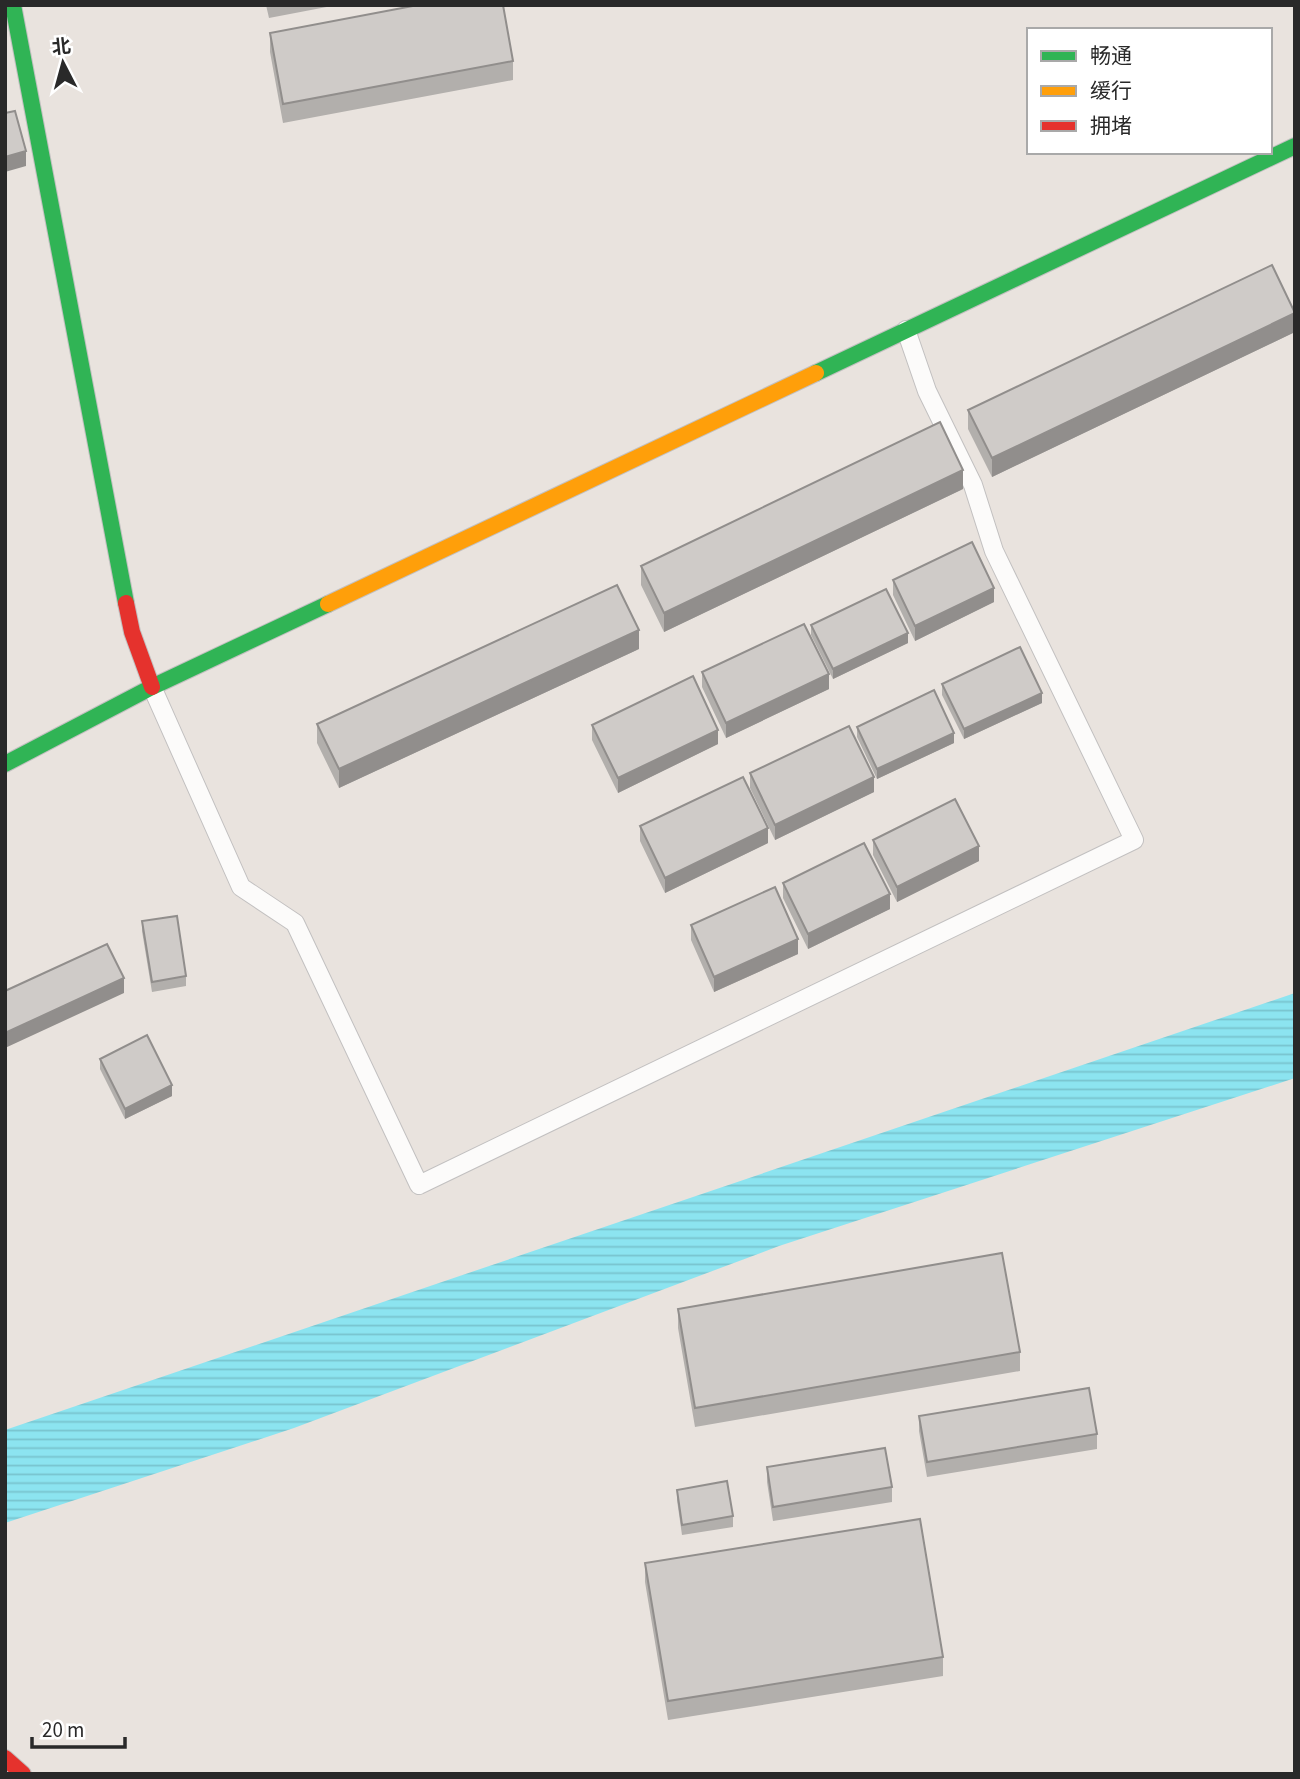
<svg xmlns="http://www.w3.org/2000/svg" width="1300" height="1779" font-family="'Source Sans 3','Noto Sans SC',sans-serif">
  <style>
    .water { fill: url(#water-rules) }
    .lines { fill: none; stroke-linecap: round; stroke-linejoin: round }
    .lane-casing { stroke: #c2c0c0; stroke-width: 20 }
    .fast-casing { stroke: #c2c0c0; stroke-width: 18 }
    .slow-casing { stroke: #c2c0c0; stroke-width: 18 }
    .jam-casing { stroke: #c2c0c0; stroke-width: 18 }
    .lane { stroke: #fcfbfa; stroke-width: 18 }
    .fast { stroke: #30b455; stroke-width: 16 }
    .slow { stroke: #ff9f0a; stroke-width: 16 }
    .jam { stroke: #e5322d; stroke-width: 16 }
    .wall { fill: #b2afac }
    .shaded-wall { fill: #918e8c }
    .building { fill: #cfcbc8; stroke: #918e8c; stroke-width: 2 }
  </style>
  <defs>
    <pattern id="water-rules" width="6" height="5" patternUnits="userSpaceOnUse" patternTransform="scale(1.75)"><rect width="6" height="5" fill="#8ce4f0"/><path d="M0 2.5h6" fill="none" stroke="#79c4ce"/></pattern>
  </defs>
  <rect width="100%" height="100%" fill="#e9e3de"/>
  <path class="water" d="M1295 993V1078L779 1246 294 1428 5 1523V1430Z"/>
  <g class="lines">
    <g class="lane-casing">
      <path id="lane" d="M152 687 241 887 295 923 419 1185 1134 840 994 551 973 485 927 391 906 330"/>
    </g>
    <g class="fast-casing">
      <path id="fast" d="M13 5 126 603
        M816 373 1295 146
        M5 764 152 687 328 604"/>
    </g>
    <g class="slow-casing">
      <path id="slow" d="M328 604 816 373"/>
    </g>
    <g class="jam-casing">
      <path id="jam" d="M126 603 132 632 152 687
        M5 1758 23 1774"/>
    </g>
    <use href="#lane" class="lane"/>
    <use href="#fast" class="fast"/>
    <use href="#slow" class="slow"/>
    <use href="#jam" class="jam"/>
  </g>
  <path class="wall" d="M266 5H337L269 18Z
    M270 33 513 61V80L283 123 270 52Z
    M1295 312V332L992 477 968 429V410Z
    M963 489 664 632 641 585V566Z
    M893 580 994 602 915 641 893 595Z
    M811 625 908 643 833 679 811 635Z
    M639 649 339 788 317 743V724Z
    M702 672 829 689 726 738 702 687Z
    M942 684 1042 703 964 739 942 695Z
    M592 725 718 744 618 793 592 740Z
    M857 727 954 743 877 779 857 737Z
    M750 773 874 792 775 840 750 788Z
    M640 826 768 843 665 893 640 841Z
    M873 840 979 861 897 902 873 855Z
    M783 883 890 909 808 949 783 898Z
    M142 921 186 976V986L152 992 142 931Z
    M691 925 798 954 714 992 691 940Z
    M100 1059 172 1096 125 1119 100 1069Z
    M678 1309 1020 1352V1371L695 1427 678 1328Z
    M919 1416 1097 1434V1449L927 1477 919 1431Z
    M767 1467 892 1487V1502L773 1521 767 1482Z
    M677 1490 733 1516V1527L682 1535 677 1500Z
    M645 1563 943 1657V1676L668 1720 645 1582Z"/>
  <path class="shaded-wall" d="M26 151V166L5 172V157Z
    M1295 313V332L992 477V458Z
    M963 470V489L664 632V613Z
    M994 588V602L915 641V626Z
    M639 630V649L339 788V769Z
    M908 633V643L833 679V669Z
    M829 674V689L726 738V723Z
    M1042 693V703L964 739V729Z
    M718 730V744L618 793V778Z
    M954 733V743L877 779V769Z
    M874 777V792L775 840V825Z
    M768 828V843L665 893V878Z
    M979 846V861L897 902V887Z
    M890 894V909L808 949V934Z
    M798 939V954L714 992V977Z
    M124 978V993L5 1048V1033Z
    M172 1085V1096L125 1119V1109Z"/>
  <path class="building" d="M418 5H503L513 61 283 104 270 33Z
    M15 111 26 151 5 157V113Z
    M1272 265 1295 313 992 458 968 410Z
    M940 422 963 470 664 613 641 566Z
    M972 542 994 588 915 626 893 580Z
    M617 585 639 630 339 769 317 724Z
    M886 589 908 633 833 669 811 625Z
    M804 624 829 674 726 723 702 672Z
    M1020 647 1042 693 964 729 942 684Z
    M693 676 718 730 618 778 592 725Z
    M934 690 954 733 877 769 857 727Z
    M849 726 874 777 775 825 750 773Z
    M743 777 768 828 665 878 640 826Z
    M955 799 979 846 897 887 873 840Z
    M864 843 890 894 808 934 783 883Z
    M775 887 798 939 714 977 691 925Z
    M177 916 186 976 152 982 142 921Z
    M107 944 124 978 5 1033V991Z
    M147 1035 172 1085 125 1109 100 1059Z
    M1002 1253 1020 1352 695 1408 678 1309Z
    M1089 1388 1097 1434 927 1462 919 1416Z
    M885 1448 892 1487 773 1507 767 1467Z
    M727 1481 733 1516 682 1525 677 1490Z
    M920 1519 943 1657 668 1701 645 1563Z"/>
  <rect width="1300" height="1779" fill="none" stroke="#292929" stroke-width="14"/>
  <rect x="1027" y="28" width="245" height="126" fill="#ffffff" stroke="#a9a9a9" stroke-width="2"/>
  <rect x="1041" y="51" width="35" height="10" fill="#30b455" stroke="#a9a9a9" stroke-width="2"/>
  <text x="1090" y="63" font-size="21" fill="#292929">畅通</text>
  <rect x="1041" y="86" width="35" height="10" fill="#ff9f0a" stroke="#a9a9a9" stroke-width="2"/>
  <text x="1090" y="98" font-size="21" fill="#292929">缓行</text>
  <rect x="1041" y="121" width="35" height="10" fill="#e5322d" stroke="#a9a9a9" stroke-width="2"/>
  <text x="1090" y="133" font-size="21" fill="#292929">拥堵</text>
  <g transform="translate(63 63) rotate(354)" stroke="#ffffff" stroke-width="5" paint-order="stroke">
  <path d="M0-5L12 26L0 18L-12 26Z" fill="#292929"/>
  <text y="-10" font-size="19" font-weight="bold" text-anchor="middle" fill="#292929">北</text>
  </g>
  <path d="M32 1737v10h93v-10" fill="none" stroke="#292929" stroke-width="3.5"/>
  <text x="42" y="1737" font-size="21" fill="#292929" stroke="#ffffff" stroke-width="5" paint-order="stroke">20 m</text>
</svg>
